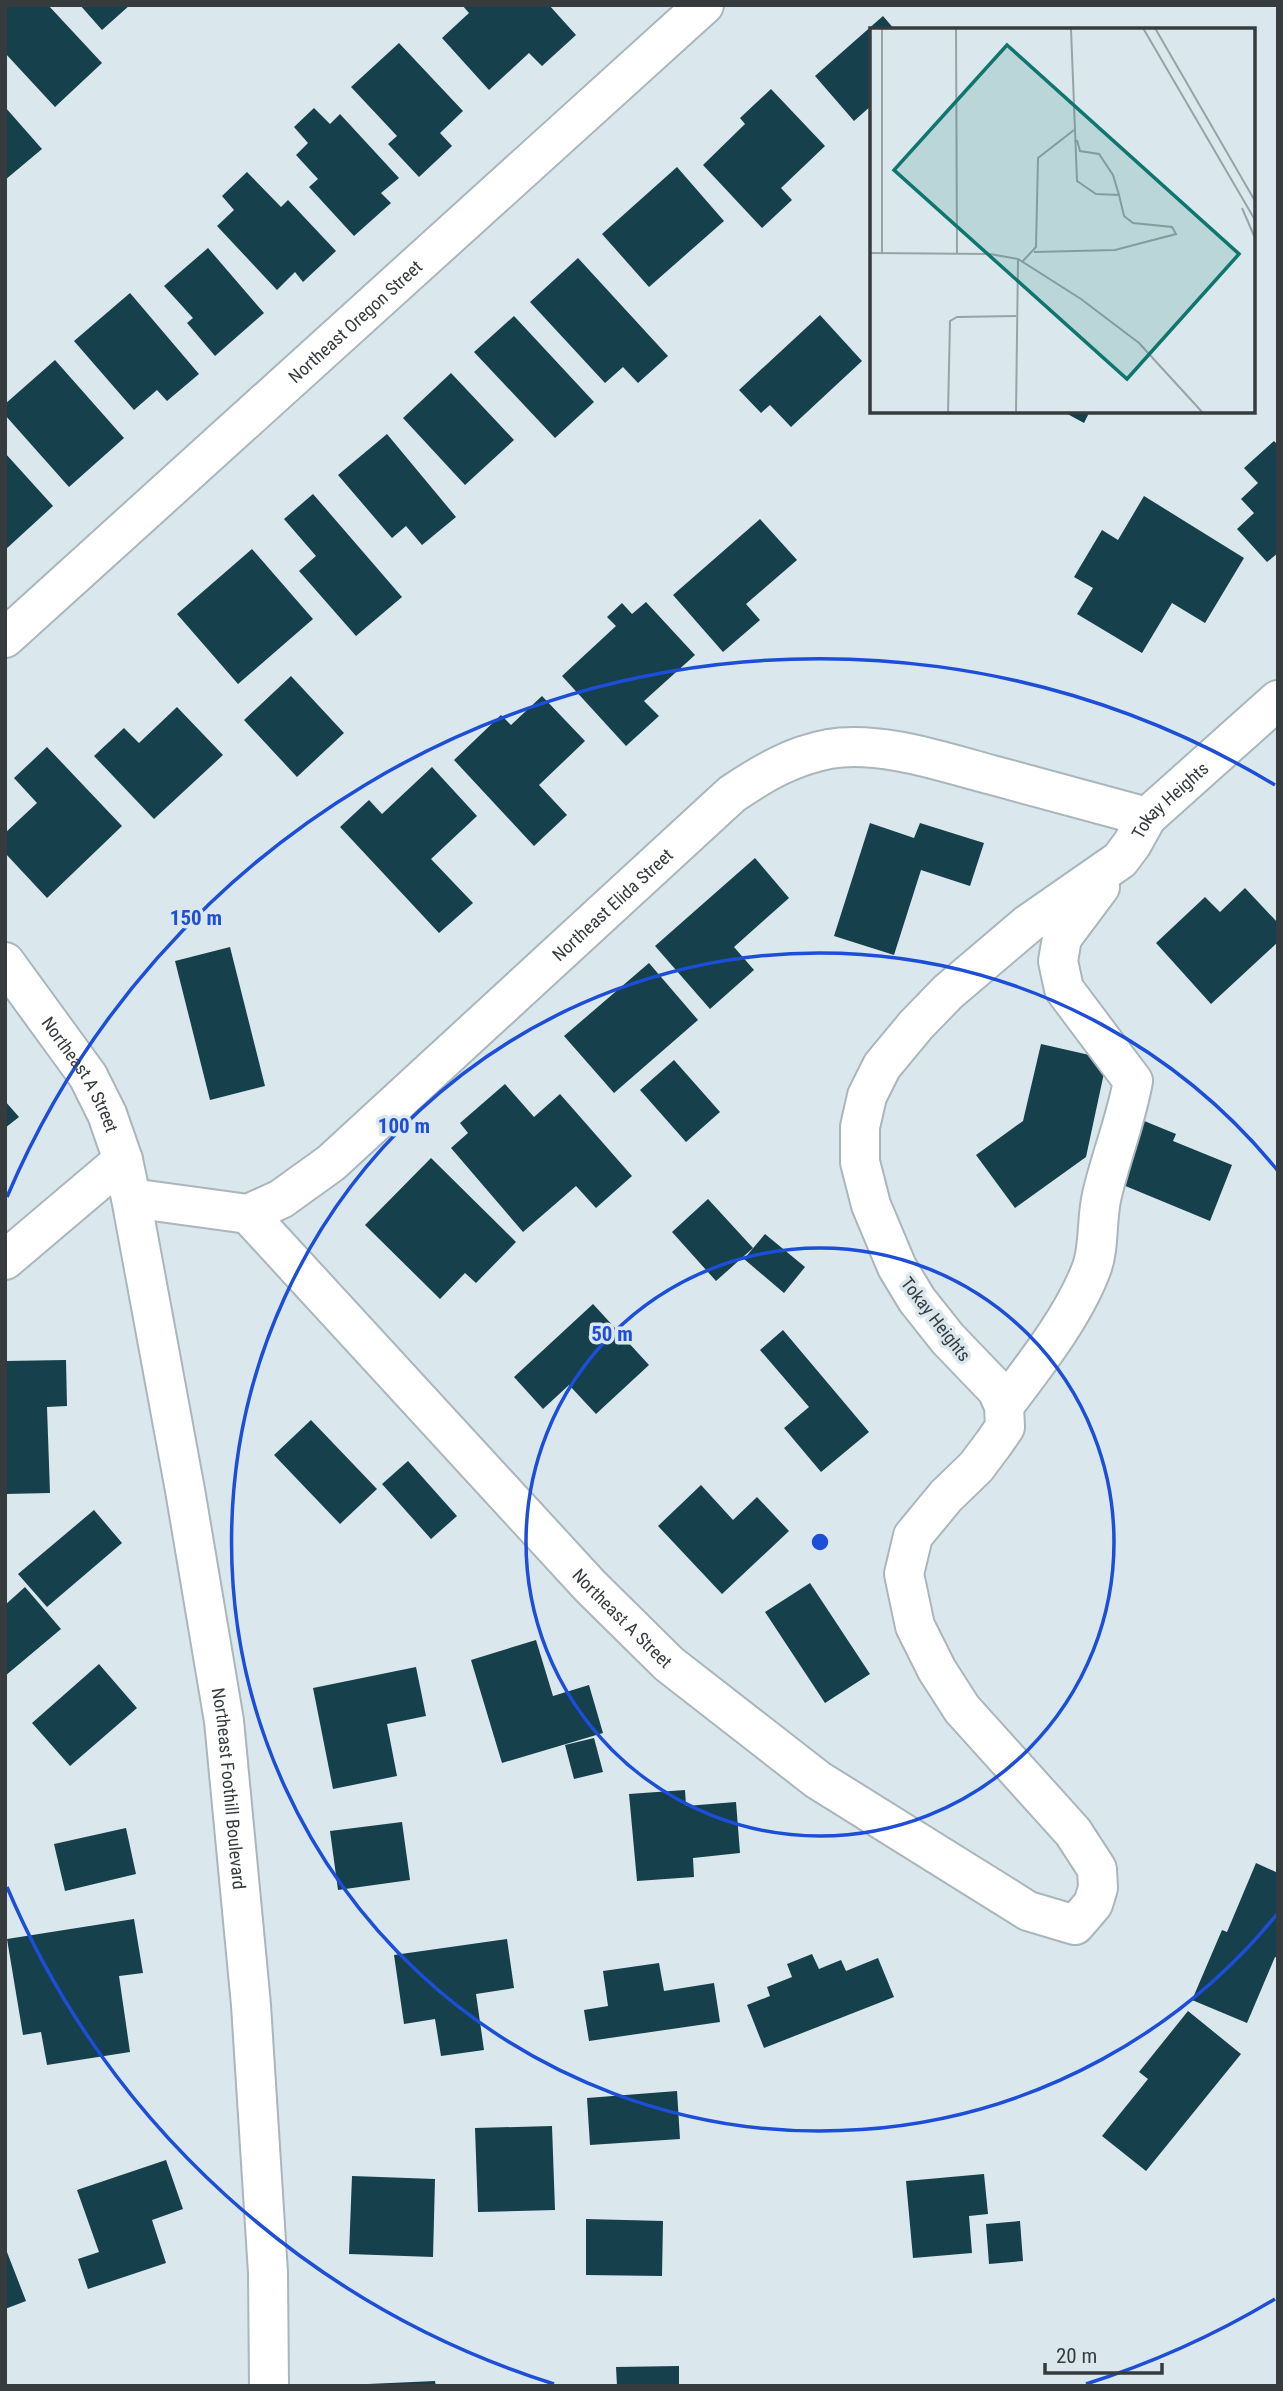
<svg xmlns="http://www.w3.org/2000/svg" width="1283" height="2391" font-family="'Roboto Condensed',sans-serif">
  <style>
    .building { fill: #15404c }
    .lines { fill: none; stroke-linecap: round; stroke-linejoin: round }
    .minor-casing { stroke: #a9b6bb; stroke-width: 42 }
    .minor { stroke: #fff; stroke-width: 38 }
    .ring { fill: none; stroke: #1d4ed8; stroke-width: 3.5 }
    .labels { text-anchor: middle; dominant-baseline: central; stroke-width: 7; stroke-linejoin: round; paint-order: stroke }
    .street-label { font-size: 18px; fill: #363c3e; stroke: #dae7ec }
    .inset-road { fill: none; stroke: #98a3a6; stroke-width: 2 }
    .view { fill: #0f766e; fill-opacity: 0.15; stroke: #0f766e; stroke-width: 3.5 }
    .inset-edge { fill: none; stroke: #363c3e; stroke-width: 3.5 }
    .centre { fill: #1d4ed8; stroke: #dae7ec; stroke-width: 3.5 }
    .ring-label { font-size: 21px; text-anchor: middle; font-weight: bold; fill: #1d4ed8; stroke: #dae7ec; stroke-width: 7; stroke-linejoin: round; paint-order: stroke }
  </style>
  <rect width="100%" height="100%" fill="#dae7ec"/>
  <path class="building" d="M5 5H48L102 63 55 107 5 53Z
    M80 5H130L102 30Z
    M462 5H549L576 35 542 66 529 53 489 90 442 38 469 13Z
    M883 16 895 30H872V105L854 121 815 76Z
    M399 43 463 111 440 133 452 146 419 177 388 144 397 136 351 87Z
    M771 89 825 146 781 188 792 200 762 228 703 165 745 124 740 118Z
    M5 107 42 149 5 180Z
    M314 108 330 124 340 114 399 178 381 193 391 203 354 236 309 187 318 179 296 155 308 143 294 127Z
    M677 167 724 221 649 287 602 234Z
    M247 172 281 207 288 200 336 251 303 282 295 272 277 290 217 226 234 210 222 196Z
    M208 248 264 313 215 356 187 323 193 318 164 286Z
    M578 258 668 356 638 383 623 367 605 383 530 302Z
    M130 293 199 374 167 401 157 390 134 410 74 341Z
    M820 315 862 361 791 427 770 405 761 413 739 390Z
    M514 316 594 402 555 438 474 352Z
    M55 360 124 438 69 487 5 415V404Z
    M451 373 514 440 465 485 403 418Z
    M1062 411H1090L1084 423Z
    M387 434 456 517 422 545 406 526 392 538 338 475Z
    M1274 441 1278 445V553L1267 562 1237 529 1254 513 1241 499 1258 483 1244 468Z
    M5 453 53 506 5 550Z
    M313 494 402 597 356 636 299 571 316 556 284 519Z
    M1144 496 1244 558 1205 623 1172 603 1142 653 1077 614 1093 588 1074 577 1102 530 1118 540Z
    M760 519 797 560 746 604 760 620 723 652 673 595Z
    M252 549 313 619 238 684 177 614Z
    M646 602 695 655 644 701 659 716 626 746 562 676 616 626 607 617 622 603 632 614Z
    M291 676 344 733 297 777 244 720Z
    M542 696 585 741 539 785 567 815 534 846 454 760 501 715 511 725Z
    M177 707 223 755 154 819 94 756 124 728 139 743Z
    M47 747 122 826 47 898 5 853V833L37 803 14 778Z
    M432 767 477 816 431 859 473 903 439 933 340 827 369 800 382 814Z
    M870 823 914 838 920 823 984 843 970 886 921 870 894 955 834 936Z
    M755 858 789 898 734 947 754 970 710 1009 655 946Z
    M1245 888 1278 923V942L1211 1004 1156 943 1205 897 1220 912Z
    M230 947 265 1086 210 1100 175 961Z
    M649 963 698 1020 614 1093 564 1036Z
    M1041 1044 1107 1059 1086 1157 1015 1208 976 1155 1023 1121Z
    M674 1060 720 1112 686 1142 640 1090Z
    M505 1084 534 1117 560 1094 632 1176 596 1208 576 1186 523 1232 451 1148 468 1133 460 1123Z
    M5 1101 19 1117 5 1128Z
    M1137 1118 1176 1134 1173 1141 1232 1165 1210 1221 1111 1180Z
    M431 1158 516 1242 476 1283 465 1273 440 1299 365 1225Z
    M708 1199 753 1248 716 1281 672 1232Z
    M765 1234 805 1267 784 1293 744 1259Z
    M593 1304 649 1365 596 1414 569 1385 543 1409 514 1377Z
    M783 1330 869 1432 821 1472 784 1428 809 1407 760 1350Z
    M66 1360 67 1406 47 1407 50 1493 5 1494V1361Z
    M311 1420 377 1489 340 1524 274 1455Z
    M408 1461 457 1516 431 1539 382 1484Z
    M701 1485 733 1520 757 1497 789 1531 722 1594 658 1526Z
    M94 1510 122 1543 47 1607 18 1574Z
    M810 1583 870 1674 825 1703 765 1612Z
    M25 1587 61 1629 5 1676V1605Z
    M536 1640 553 1696 589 1685 603 1733 502 1763 471 1660Z
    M99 1664 137 1708 70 1766 32 1723Z
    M416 1667 426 1716 387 1724 397 1776 333 1789 313 1688Z
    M594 1738 603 1772 574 1779 565 1745Z
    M685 1790 686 1806 736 1802 740 1853 693 1858 694 1877 637 1881 629 1794Z
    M402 1822 410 1880 338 1890 330 1831Z
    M126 1828 136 1874 65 1891 54 1844Z
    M1256 1863 1278 1873V1958L1275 1957 1247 2023 1192 2000 1222 1930 1227 1932Z
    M134 1919 143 1973 119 1976 130 2052 47 2065 41 2032 23 2035 7 1939Z
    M507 1939 514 1988 476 1994 484 2050 441 2056 435 2019 404 2024 394 1955Z
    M812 1954 819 1969 841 1960 846 1971 878 1958 894 1997 764 2048 747 2005 770 1996 767 1987 792 1977 787 1964Z
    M659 1963 664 1991 714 1983 720 2022 589 2041 584 2010 608 2006 603 1971Z
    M1188 2011 1241 2054 1146 2171 1102 2136 1148 2079 1139 2072Z
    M677 2091 680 2139 590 2145 587 2098Z
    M552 2126 555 2210 478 2212 475 2128Z
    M166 2160 183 2209 152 2220 166 2263 88 2289 78 2259 99 2252 77 2190Z
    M984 2174 988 2214 969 2216 972 2253 913 2258 906 2181Z
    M352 2176 435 2179 433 2257 349 2254Z
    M586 2219 663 2221 662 2276 586 2275Z
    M1020 2221 1023 2261 989 2264 986 2224Z
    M5 2247 26 2301 5 2309Z
    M679 2366V2386H617L616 2367Z
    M435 2381 436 2386H368V2384Z"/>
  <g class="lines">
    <g class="minor-casing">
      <g id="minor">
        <path id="s1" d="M5 638 704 5"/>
        <path id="s2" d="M5 962 88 1076 107 1114 123 1160 131 1198 185 1490 224 1721 251 2005 268 2273 269 2386"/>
        <path id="s3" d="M131 1198 248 1214 281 1199 331 1163 732 794C763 773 792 756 829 749 879 740 943 762 992 775 1043 789 1095 803 1147 817"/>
        <path id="s4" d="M248 1214 590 1586 669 1664 818 1780 1028 1911 1075 1925 1093 1904 1098 1888 1097 1869 1073 1832 962 1709 937 1670 915 1626 904 1574 913 1536 946 1496 976 1467 994 1443 1005 1427 1004 1406 997 1390 948 1339 917 1300 897 1267 871 1205 860 1162V1127L867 1096 882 1066 916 1025 948 992 1028 924 1120 860 1132 844 1147 817 1278 700"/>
        <path d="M5 1260 123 1160"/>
        <path d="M1004 1406C1035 1365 1073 1317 1091 1270 1100 1247 1096 1219 1102 1195 1111 1156 1126 1120 1133 1081L1064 989 1058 961 1062 938 1100 887"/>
      </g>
    </g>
    <use href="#minor" class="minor"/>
  </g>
  <g class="ring">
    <circle cx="820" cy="1542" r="294"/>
    <path d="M1278 1913A589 589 0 1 1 1278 1171"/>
    <path d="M1275 2299A883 883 0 0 1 1086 2384M554 2384A883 883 0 0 1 7 1887M7 1197A883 883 0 0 1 1275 785"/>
  </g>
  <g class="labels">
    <g class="street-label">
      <text stroke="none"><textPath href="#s1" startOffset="472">Northeast Oregon Street</textPath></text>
      <text stroke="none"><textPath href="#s4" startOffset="2510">Tokay Heights</textPath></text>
      <text stroke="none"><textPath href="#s3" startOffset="598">Northeast Elida Street</textPath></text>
      <text stroke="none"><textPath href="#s2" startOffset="136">Northeast A Street</textPath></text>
      <text transform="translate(936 1319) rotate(52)">Tokay Heights</text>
      <text stroke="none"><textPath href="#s4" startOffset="551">Northeast A Street</textPath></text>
      <text stroke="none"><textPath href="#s2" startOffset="870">Northeast Foothill Boulevard</textPath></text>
    </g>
  </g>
  <g transform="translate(870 28)">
    <rect width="385" height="385" fill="#dae7ec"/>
    <path class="inset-road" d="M12 0V225M86 0 87 226M273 0 385 192M285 0 385 173M207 112 210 123 229 126 243 147 249 167M372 180 385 210M164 224 245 222 306 206 302 199 263 195 254 188 249 167 226 166 207 153 201 1M0 225 120 226 148 231 211 271 269 315 333 385M152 234 166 219 168 130 204 102M78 385 80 293 87 289 146 288M146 385 148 231"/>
    <path class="view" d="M137 17 369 226 257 351 24 142Z"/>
    <rect width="385" height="385" class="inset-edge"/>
  </g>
  <circle cx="820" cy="1542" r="10" class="centre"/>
  <g class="ring-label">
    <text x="196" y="925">150 m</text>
    <text x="404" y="1133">100 m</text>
    <text x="612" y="1341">50 m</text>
  </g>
  <rect width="1283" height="2391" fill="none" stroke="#363c3e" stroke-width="14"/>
  <path d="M1045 2363v10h117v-10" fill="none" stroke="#363c3e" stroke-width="3.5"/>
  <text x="1056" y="2363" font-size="21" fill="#363c3e" stroke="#dae7ec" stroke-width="5" paint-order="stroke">20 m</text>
</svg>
